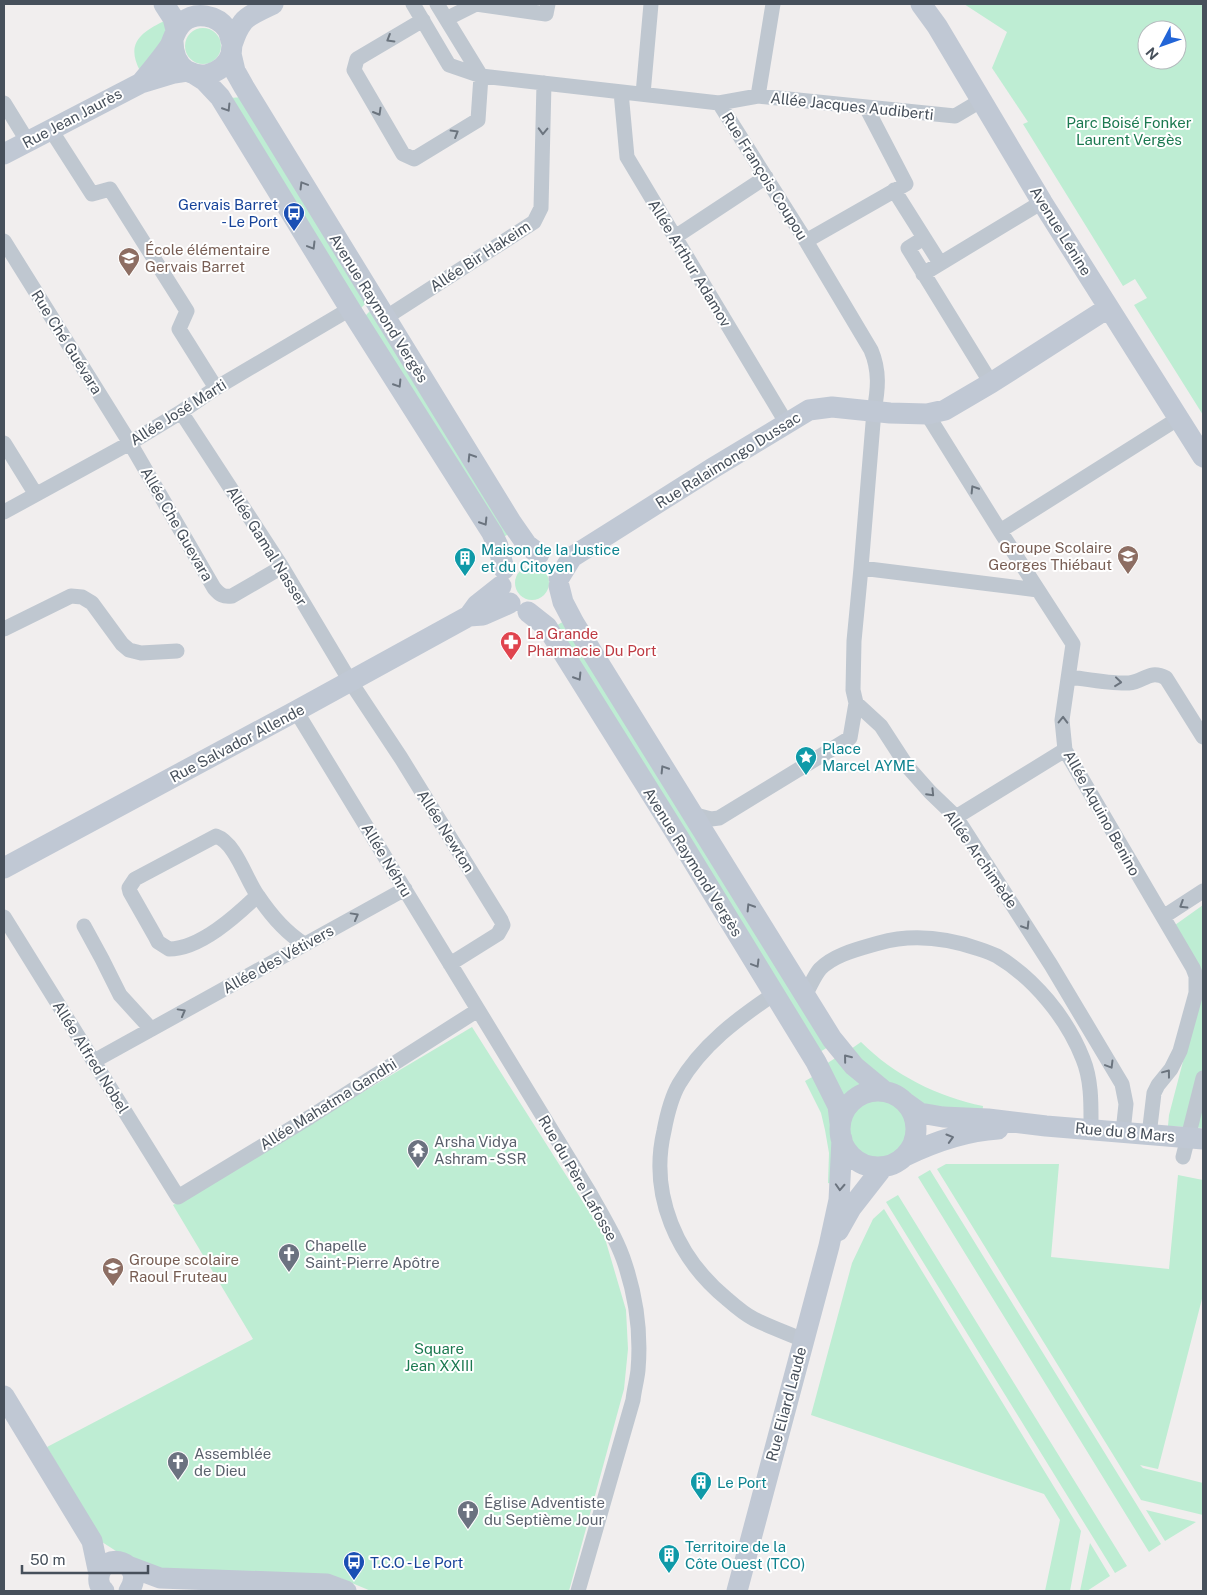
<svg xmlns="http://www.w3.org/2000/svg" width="1207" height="1595" font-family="'Public Sans',sans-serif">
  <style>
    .green { fill: #beedd3; fill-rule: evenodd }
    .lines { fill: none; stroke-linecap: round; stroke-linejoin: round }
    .street { stroke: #bfc7d0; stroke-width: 15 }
    .secondary { stroke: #c0c8d4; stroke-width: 21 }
    .oneway { stroke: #6b747e }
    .oneway2 { stroke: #6b747f }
    .labels { text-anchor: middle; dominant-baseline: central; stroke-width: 4; stroke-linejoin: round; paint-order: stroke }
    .street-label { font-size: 15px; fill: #47505b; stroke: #fff }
    .park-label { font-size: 15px; fill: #1b7950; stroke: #fff }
    .transit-label { font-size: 15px; fill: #164399; stroke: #fff; text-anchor: end }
    .education-label { font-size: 15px; fill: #785e54; stroke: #fff; text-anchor: start }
    .culture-label { font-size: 15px; fill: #0d838f; stroke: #fff; text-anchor: start }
    .health-label { font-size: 15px; fill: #be3a42; stroke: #fff; text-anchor: start }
    .worship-label { font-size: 15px; fill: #5b616d; stroke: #fff; text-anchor: start }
  </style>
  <rect width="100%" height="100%" fill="#f1eeee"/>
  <path class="green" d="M964 4H1203V415L1134 305 1147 298 1135 279 1123 286 1023 124 1028 122 992 68 1007 32ZM1147 30H1177V60H1147Z
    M166 20 165 37 140 71C125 42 142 32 166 20Z
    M185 46a18 18 0 1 1 36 0a18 18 0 1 1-36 0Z
    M243 97 369 300 360 309 230 98Z
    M374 307 512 532 500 539 364 317Z
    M515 583a17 17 0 1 1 34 0a17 17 0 1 1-34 0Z
    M566 620 830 1046 818 1053 554 627Z
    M1203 905V974L1175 925Z
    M1203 985V1128L1168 1126 1169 1115Z
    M472 1027 604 1235 626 1310 628 1349 624 1389 569 1591H371L340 1578 141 1567 102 1542 47 1447 253 1339 173 1205Z
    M861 1042C894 1075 938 1097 983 1106L982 1115 931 1110 907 1097 893 1086 882 1081 851 1049Z
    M837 1057 867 1084 843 1100 826 1064Z
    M814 1076 829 1105 836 1152 833 1184 828 1183 829 1153 825 1130 821 1113 805 1081Z
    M849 1129a29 29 0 1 1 58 0a29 29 0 1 1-58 0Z
    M946 1164H1059L1051 1257 1169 1269 1178 1175 1203 1180V1295L1158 1469 1140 1465 1143 1468 1203 1483V1515L1141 1500 937 1169Z
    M930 1170 1161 1544 1149 1552 918 1177Z
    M898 1195 1127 1566 1115 1573 886 1202Z
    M884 1209 1081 1531 1070 1591H1045L1060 1520 1044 1494 811 1415 852 1263 873 1219Z
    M1146 1510 1196 1522 1165 1541Z
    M1090 1543 1110 1576 1087 1591H1080Z"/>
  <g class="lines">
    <path class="street" d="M413 4 449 65 481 76 719 103 806 241 871 350C880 371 878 390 874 411L861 568 854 641 853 690 856 703 881 726 907 766 930 792 956 817 1051 965 1122 1084 1126 1104 1123 1132
      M437 4 481 76
      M446 19 476 4 546 14 548 4
      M423 20 357 59 354 70 403 154 414 159 478 120 481 76
      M621 92 627 157 787 424
      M643 94 651 4
      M758 96 773 4
      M4 103 28 142
      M719 103 758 96 955 116 982 100
      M51 130 92 194 110 189 187 311 179 329 216 388
      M894 190 940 263
      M675 237 766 177
      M924 238 908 248 991 383
      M4 241 130 443 214 588C220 595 223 597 232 596L282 567
      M806 241 906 184 866 107
      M923 274 1042 202
      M385 318 534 222 541 208 544 83
      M181 412 282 567 350 681 401 758 501 920 503 925 498 934 450 964
      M927 414 1000 531 1073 644 1062 720 1065 750 1193 968 1196 976V993L1180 1051 1171 1069 1158 1085 1154 1093 1149 1135
      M4 443 35 493
      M4 512 130 443 181 412 216 388 350 309
      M1000 531 1179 418
      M861 568 1038 590
      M4 629 71 596 82 597 92 603 122 644 129 650 141 653 177 651
      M1070 677C1086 679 1113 684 1129 683 1144 682 1149 669 1166 678L1203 737
      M296 711 591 1195C603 1217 617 1239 625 1264 636 1297 641 1335 638 1370 637 1380 634 1390 633 1400L578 1591
      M692 814 711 819 719 818 850 738 856 703
      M956 817 1065 750
      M257 896C236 916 200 949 169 949L158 942 155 936 130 892 129 888 135 879 216 836C236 843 246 880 258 896 270 914 285 932 304 944
      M4 917 178 1197 310 1117 478 1010
      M1163 917 1203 891
      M84 926 102 959 120 995 151 1029
      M774 994C737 1019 702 1045 679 1084 671 1098 667 1115 664 1131 649 1195 677 1258 727 1299 735 1306 744 1314 754 1319 770 1327 787 1333 803 1340
      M805 995C810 987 814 976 820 969 835 954 859 949 879 943 911 934 947 938 979 949 985 951 991 953 997 956 1034 978 1067 1018 1083 1059 1092 1081 1091 1106 1091 1130
      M94 1061 405 889
      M1183 1157 1203 1078"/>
    <path class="secondary" d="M164 4 173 18 176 30
      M921 4 937 26 1042 202 1203 457
      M173 41C173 53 176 64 187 71 193 74 202 76 209 74 219 71 228 64 231 54 232 50 231 46 233 42 235 36 239 27 243 22 248 15 265 8 273 4
      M231 54 235 71 244 87 511 522 527 545 539 554
      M194 74 205 81 220 97 350 309 492 533 498 546 504 569
      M141 83C151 71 161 59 170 46 174 38 175 29 183 22 196 11 217 15 227 29 230 33 230 39 232 43
      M4 154 141 83 174 73 187 71
      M559 578 572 557 713 468 809 410 832 407 890 413 927 414 945 410 991 383 1108 308
      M559 586 563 602 574 623 832 1039 854 1066 883 1090
      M528 612 547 627 682 843 816 1062 838 1106 840 1123
      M469 616 483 615 510 603
      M4 868 296 711 469 616 477 605 501 586
      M840 1129a38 38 0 1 1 76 0a38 38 0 1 1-76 0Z
      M906 1103 920 1113 943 1117 988 1119 1046 1126 1203 1139
      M905 1156C934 1142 965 1131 998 1129
      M838 1231 851 1208 883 1167
      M4 1396 92 1541 99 1574
      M128 1566 160 1578 327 1584 346 1591
      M104 1591C100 1587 98 1583 99 1577 102 1549 148 1562 129 1591
      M737 1591 829 1246 839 1200 842 1139"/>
  </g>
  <defs><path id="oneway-chevron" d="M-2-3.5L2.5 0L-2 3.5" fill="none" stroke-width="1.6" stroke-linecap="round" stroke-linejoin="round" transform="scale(1.25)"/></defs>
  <g class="oneway">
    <use href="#oneway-chevron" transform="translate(390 39) rotate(149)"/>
    <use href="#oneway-chevron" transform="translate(378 112) rotate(60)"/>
    <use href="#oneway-chevron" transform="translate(543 131) rotate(92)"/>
    <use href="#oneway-chevron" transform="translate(455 133) rotate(-31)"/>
    <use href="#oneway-chevron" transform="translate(974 489) rotate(-122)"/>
    <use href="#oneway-chevron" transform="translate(1118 682) rotate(6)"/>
    <use href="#oneway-chevron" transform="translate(1063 720) rotate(-89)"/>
    <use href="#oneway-chevron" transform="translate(931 793) rotate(46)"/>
    <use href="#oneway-chevron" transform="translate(1183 905) rotate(148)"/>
    <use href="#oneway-chevron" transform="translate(355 916) rotate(-29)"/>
    <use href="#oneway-chevron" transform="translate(1026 926) rotate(58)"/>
    <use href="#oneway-chevron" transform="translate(182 1012) rotate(-29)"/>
    <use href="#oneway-chevron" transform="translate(1110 1065) rotate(59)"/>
    <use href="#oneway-chevron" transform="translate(1167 1073) rotate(-53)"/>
  </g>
  <g class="oneway2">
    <use href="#oneway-chevron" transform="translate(227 108) rotate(58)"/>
    <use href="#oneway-chevron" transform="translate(303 185) rotate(-121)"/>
    <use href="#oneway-chevron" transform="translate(312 246) rotate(59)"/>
    <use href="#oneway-chevron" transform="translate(398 384) rotate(58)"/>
    <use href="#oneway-chevron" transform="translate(471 457) rotate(-122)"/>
    <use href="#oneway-chevron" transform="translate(484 522) rotate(58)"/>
    <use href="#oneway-chevron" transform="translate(578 677) rotate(58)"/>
    <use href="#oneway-chevron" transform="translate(664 769) rotate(-122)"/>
    <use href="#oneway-chevron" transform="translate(750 907) rotate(-122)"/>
    <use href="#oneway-chevron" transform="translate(756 964) rotate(59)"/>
    <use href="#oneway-chevron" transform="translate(847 1058) rotate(-129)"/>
    <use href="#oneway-chevron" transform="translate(950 1138) rotate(-16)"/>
    <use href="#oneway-chevron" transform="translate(840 1187) rotate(93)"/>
  </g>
  <defs>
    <g id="bus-pin" transform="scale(1.125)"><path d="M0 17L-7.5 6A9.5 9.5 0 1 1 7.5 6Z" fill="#1a4fb4" stroke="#fff"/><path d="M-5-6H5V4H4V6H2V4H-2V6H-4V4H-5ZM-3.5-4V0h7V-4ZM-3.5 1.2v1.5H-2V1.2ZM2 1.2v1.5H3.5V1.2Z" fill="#fff"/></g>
    <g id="school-pin" transform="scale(1.125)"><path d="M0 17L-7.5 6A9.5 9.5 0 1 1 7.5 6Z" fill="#8d6e63" stroke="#fff"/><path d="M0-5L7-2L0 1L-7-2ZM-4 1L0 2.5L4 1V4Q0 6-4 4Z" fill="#fff"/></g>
    <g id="building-pin" transform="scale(1.125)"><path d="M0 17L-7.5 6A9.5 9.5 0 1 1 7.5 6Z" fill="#0f9aa8" stroke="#fff"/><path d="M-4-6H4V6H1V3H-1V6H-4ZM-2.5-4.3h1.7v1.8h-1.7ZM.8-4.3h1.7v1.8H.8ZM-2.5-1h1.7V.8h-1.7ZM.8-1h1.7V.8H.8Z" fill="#fff"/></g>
    <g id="pharmacy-pin" transform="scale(1.125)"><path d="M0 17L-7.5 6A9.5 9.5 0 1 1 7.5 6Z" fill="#e0444e" stroke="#fff"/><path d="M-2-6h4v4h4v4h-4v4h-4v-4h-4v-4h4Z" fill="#fff"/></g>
    <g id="sight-pin" transform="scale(1.125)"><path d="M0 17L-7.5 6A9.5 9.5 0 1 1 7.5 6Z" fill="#0f9aa8" stroke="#fff"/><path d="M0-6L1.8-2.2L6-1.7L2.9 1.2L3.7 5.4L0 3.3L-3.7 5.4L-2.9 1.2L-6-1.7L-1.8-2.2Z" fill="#fff"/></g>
    <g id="temple-pin" transform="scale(1.125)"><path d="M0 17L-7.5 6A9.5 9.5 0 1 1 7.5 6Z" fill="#6b7280" stroke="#fff"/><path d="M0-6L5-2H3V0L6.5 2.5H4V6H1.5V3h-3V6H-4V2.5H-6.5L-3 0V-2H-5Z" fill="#fff"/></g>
    <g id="church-pin" transform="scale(1.125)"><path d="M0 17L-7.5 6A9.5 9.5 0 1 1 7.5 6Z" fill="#6b7280" stroke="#fff"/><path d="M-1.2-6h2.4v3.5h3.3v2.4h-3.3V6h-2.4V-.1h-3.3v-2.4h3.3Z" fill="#fff"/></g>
  </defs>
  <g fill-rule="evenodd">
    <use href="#bus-pin" x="294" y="213"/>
    <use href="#school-pin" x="129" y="258"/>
    <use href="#school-pin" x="1128" y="556"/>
    <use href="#building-pin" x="465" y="558"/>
    <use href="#pharmacy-pin" x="511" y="642"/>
    <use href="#sight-pin" x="806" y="757"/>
    <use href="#temple-pin" x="418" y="1150"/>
    <use href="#church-pin" x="289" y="1254"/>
    <use href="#school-pin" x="113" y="1268"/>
    <use href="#church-pin" x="178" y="1462"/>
    <use href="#building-pin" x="701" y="1482"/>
    <use href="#church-pin" x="468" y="1511"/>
    <use href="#building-pin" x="669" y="1555"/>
    <use href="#bus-pin" x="354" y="1562"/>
  </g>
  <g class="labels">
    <g class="street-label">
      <text transform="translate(852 106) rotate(6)">Allée Jacques Audiberti</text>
      <text transform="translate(72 118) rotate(-28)">Rue Jean Jaurès</text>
      <text transform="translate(765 176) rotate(58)">Rue François Coupou</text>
      <text transform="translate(1061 231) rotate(58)">Avenue Lénine</text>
      <text transform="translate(480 256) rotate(-33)">Allée Bir Hakeim</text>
      <text transform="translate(690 263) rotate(59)">Allée Arthur Adamov</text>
      <text transform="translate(379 308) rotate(58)">Avenue Raymond Vergès</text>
      <text transform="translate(67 342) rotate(58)">Rue Ché Guévara</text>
      <text transform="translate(178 412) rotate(-32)">Allée José Marti</text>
      <text transform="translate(728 460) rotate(-32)">Rue Ralaimongo Dussac</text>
      <text transform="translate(177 524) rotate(60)">Allée Che Guevara</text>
      <text transform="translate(267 546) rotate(58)">Allée Gamal Nasser</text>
      <text transform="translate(237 743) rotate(-28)">Rue Salvador Allende</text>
      <text transform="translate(1102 813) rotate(61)">Allée Aquino Benino</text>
      <text transform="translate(446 831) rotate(58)">Allée Newton</text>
      <text transform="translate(981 859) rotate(55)">Allée Archimède</text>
      <text transform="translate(387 860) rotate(59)">Allée Néhru</text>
      <text transform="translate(693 862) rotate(58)">Avenue Raymond Vergès</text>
      <text transform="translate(278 959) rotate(-29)">Allée des Vétivers</text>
      <text transform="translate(91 1057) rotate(58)">Allée Alfred Nobel</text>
      <text transform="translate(328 1104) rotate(-32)">Allée Mahatma Gandhi</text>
      <text transform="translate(1125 1132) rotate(5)">Rue du 8 Mars</text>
      <text transform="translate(578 1178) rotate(60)">Rue du Père Lafosse</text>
      <text transform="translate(786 1404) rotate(-75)">Rue Eliard Laude</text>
    </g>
    <g class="park-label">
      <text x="1129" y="122">Parc Boisé Fonker<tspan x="1129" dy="17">Laurent Vergès</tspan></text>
      <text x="439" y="1348">Square<tspan x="439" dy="17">Jean XXIII</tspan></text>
    </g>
    <g class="transit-label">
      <text x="278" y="204">Gervais Barret<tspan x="278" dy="17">- Le Port</tspan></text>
      <text x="370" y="1562" text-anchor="start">T.C.O - Le Port</text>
    </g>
    <g class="education-label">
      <text x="145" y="249">École élémentaire<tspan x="145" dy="17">Gervais Barret</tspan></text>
      <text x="1112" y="547" text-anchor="end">Groupe Scolaire<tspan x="1112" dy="17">Georges Thiébaut</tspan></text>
      <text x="129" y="1259">Groupe scolaire<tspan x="129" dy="17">Raoul Fruteau</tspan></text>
    </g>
    <g class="culture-label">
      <text x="481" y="549">Maison de la Justice<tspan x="481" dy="17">et du Citoyen</tspan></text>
      <text x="822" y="748">Place<tspan x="822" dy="17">Marcel AYME</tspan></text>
      <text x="717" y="1482">Le Port</text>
      <text x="685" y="1546">Territoire de la<tspan x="685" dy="17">Côte Ouest (TCO)</tspan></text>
    </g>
    <g class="health-label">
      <text x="527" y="633">La Grande<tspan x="527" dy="17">Pharmacie Du Port</tspan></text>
    </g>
    <g class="worship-label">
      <text x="434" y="1141">Arsha Vidya<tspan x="434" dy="17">Ashram - SSR</tspan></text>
      <text x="305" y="1245">Chapelle<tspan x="305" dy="17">Saint-Pierre Apôtre</tspan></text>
      <text x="194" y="1453">Assemblée<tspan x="194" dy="17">de Dieu</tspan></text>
      <text x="484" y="1502">Église Adventiste<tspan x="484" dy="17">du Septième Jour</tspan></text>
    </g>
  </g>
  <rect width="1207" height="1595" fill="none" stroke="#47505b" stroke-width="10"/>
  <g transform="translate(1162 45) rotate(229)"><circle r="24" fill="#ffffff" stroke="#b5b9bd"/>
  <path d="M0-4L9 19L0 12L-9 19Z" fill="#2265d7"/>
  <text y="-8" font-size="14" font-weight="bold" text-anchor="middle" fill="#47505b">N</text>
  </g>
  <path d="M22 1565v8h126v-8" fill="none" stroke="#47505b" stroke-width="2.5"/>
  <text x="30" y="1565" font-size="15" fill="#47505b" stroke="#ffffff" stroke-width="4" paint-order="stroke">50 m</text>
</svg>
